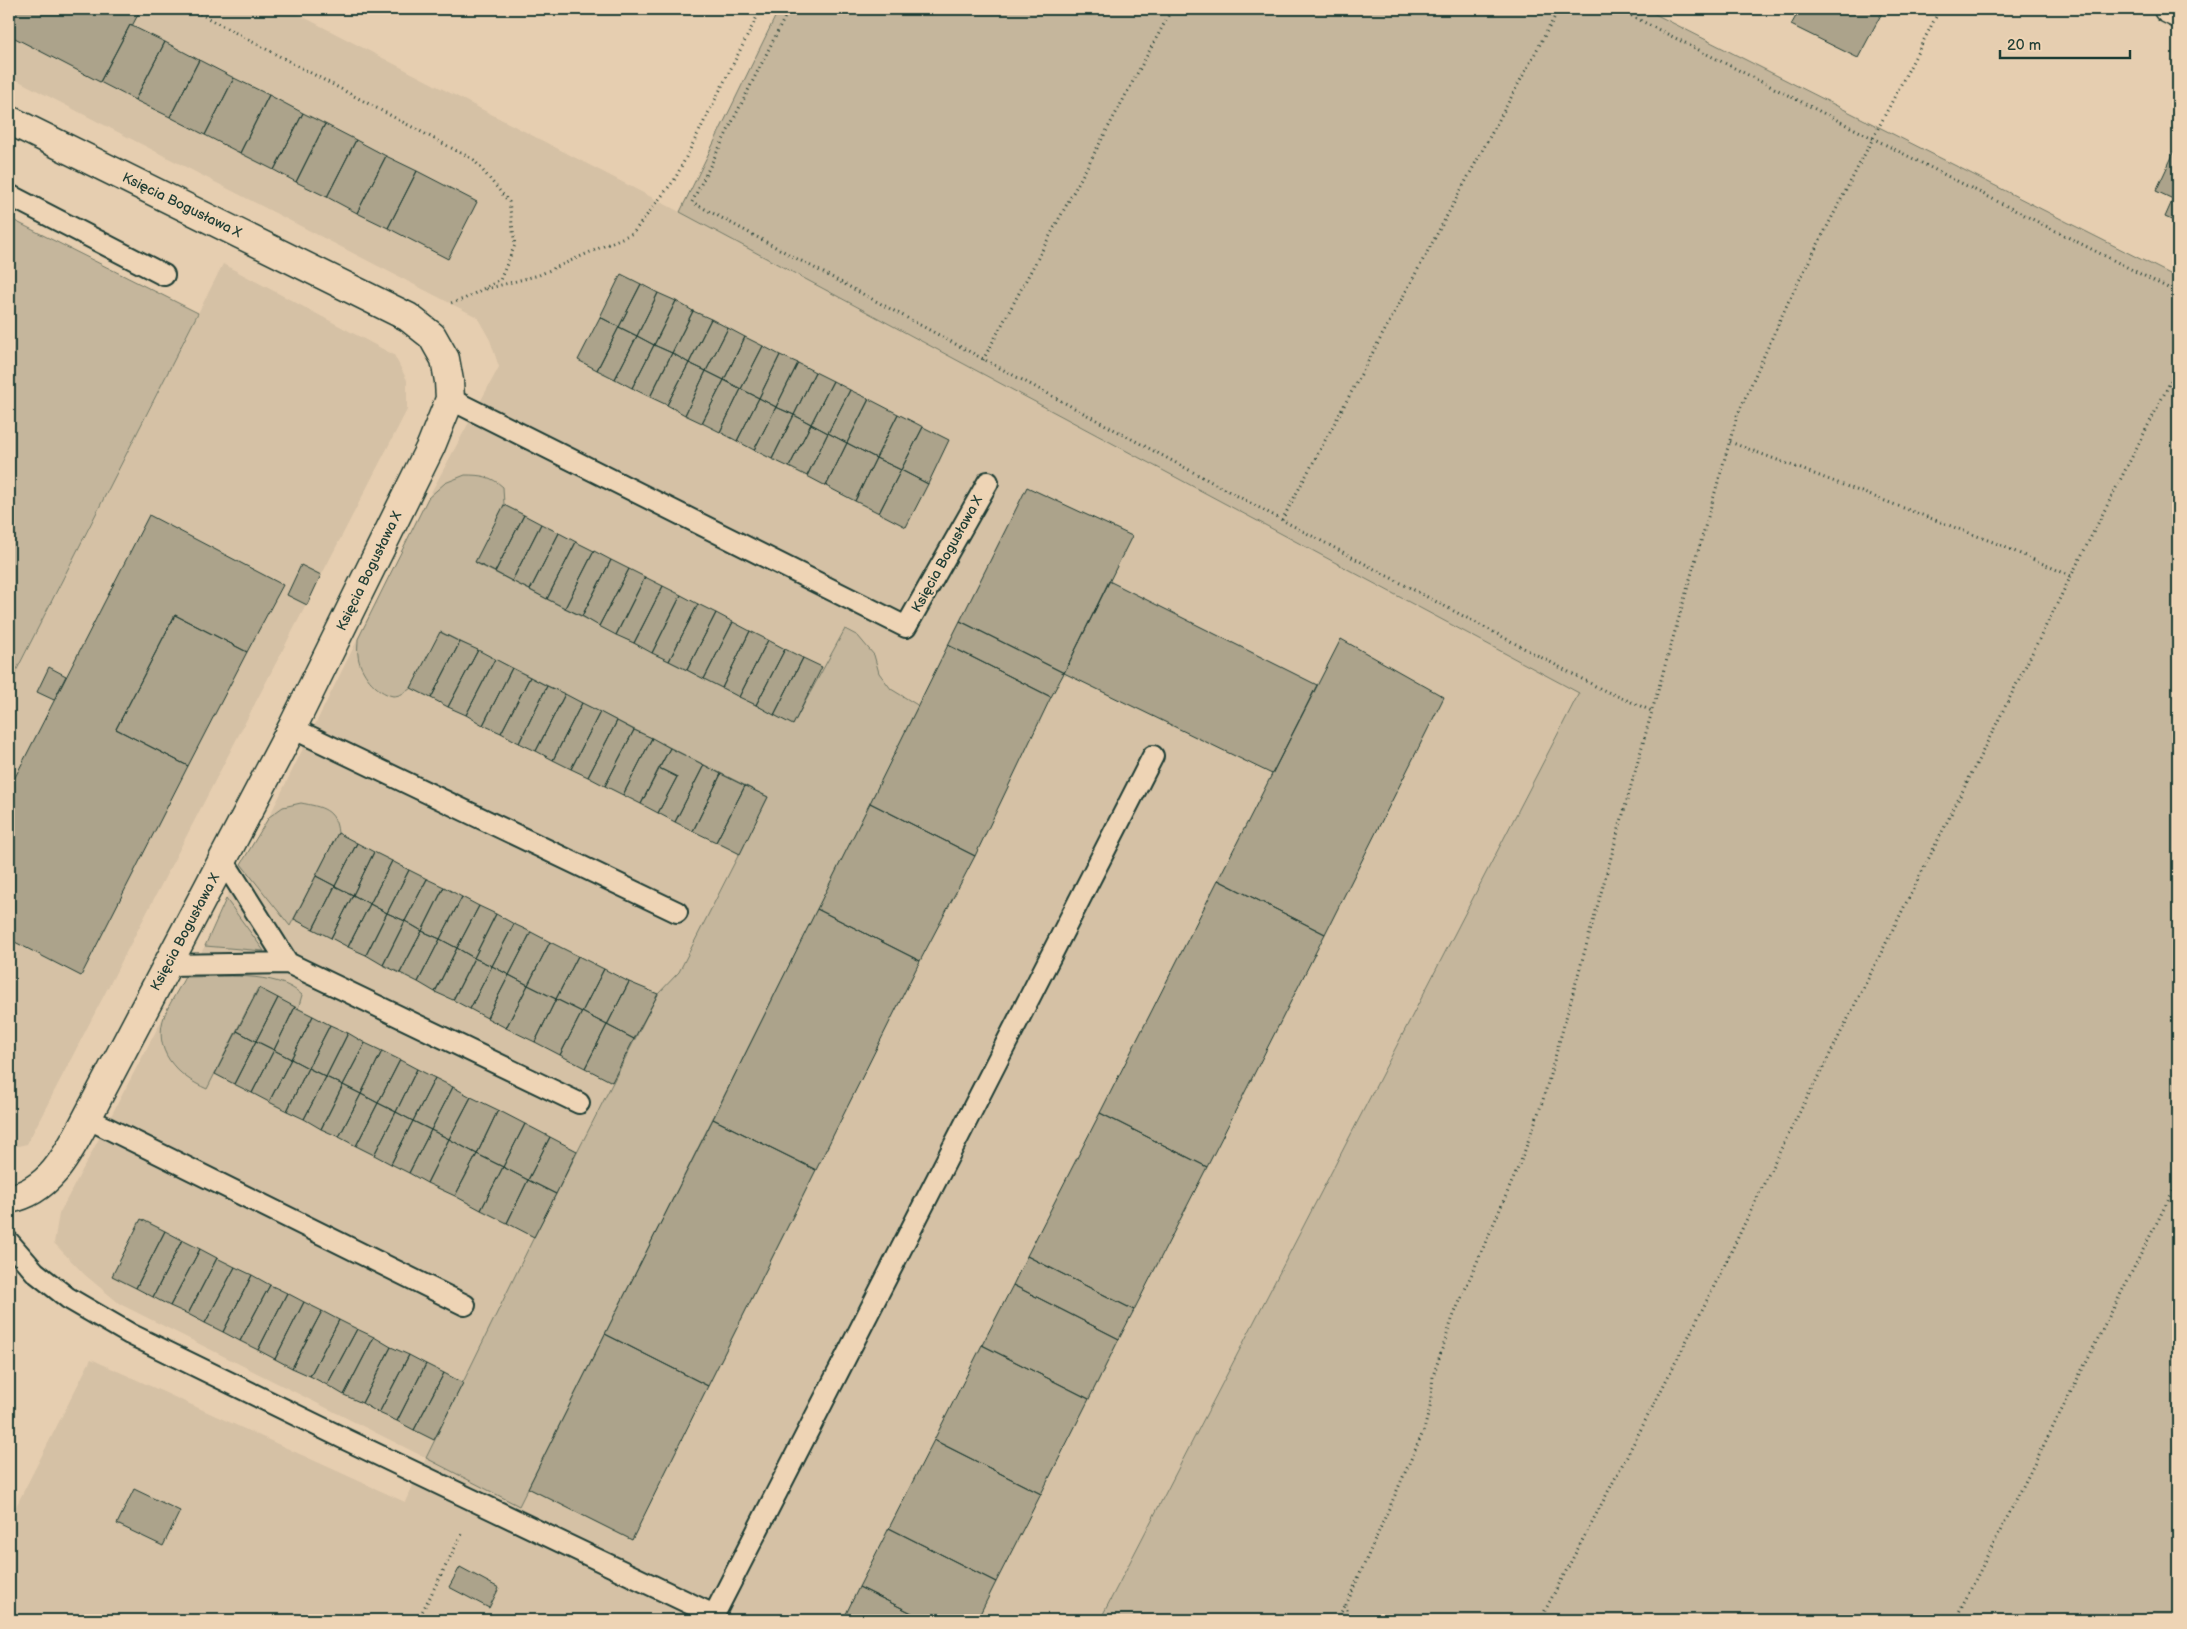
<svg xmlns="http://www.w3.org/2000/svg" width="2187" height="1629" font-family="'Balsamiq Sans',sans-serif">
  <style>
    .built { fill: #d5c1a5 }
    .green { fill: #c5b69c; stroke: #727a68 }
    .building { fill: #aca38b; stroke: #1f3d34 }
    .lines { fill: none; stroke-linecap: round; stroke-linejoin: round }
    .service-casing { stroke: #1f3d34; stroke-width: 24 }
    .minor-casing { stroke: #1f3d34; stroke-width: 31 }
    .path { stroke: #1f3d34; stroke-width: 3; stroke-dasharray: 1 4; stroke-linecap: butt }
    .service { stroke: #eed4b5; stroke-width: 20 }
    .minor { stroke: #eed4b5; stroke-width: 28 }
    .labels { text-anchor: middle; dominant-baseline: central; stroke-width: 4; stroke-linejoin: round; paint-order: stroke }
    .street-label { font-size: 14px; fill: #1f3d34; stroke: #eed4b5 }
  </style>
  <rect width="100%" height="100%" fill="#e6ceb0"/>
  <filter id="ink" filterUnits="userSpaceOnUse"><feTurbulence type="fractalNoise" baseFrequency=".02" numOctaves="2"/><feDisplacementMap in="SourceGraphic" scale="10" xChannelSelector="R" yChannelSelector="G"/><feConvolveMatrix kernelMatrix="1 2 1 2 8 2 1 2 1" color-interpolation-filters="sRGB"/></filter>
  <g filter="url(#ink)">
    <path class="built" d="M9 9H288L680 212 1579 693 1100 1620H9V1520L91 1359 405 1502 426 1458 120 1304 85 1275 54 1243 59 1214 165 1014 205 946 241 864 269 817 428 498 499 367 490 340 477 317 9 76Z
      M223 264 394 355 407 380V410L27 1144 9 1148V685Z"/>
    <path class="green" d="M779 9H1645L2178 278V1620H1100L1579 693 680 212Z
      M9 218 198 313 9 685Z
      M465 475C481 475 491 476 503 487L504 505 476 563 793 724 845 629 858 636 874 655 879 673 891 689 919 706 519 1506 426 1458 534 1237 658 994 679 972 768 797 441 632 411 688C406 692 400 696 393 696 376 693 359 671 358 655 357 650 358 644 358 639L428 498 445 483Z
      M301 803C322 807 336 809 338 833L290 926 241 864 269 817 283 807Z
      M226 899 264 951 205 946Z
      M185 977C220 977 276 970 302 995L298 1009 258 988 207 1089C177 1076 151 1050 165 1014 170 1002 179 989 185 977Z"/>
    <path class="building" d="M9 9H141L132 26 130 25 100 82 9 35Z
      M1800 9H1884L1858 58 1791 25Z
      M130 25 165 42 135 100 100 82Z
      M165 42 199 60 170 117 135 100Z
      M199 60 234 78 205 135 170 117Z
      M234 78 269 95 240 153 205 135Z
      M269 95 303 113 274 170 240 153Z
      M303 113 325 124 296 182 274 170Z
      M325 124 356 140 327 197 296 182Z
      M356 140 386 156 357 213 327 197Z
      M2178 144V223L2165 217 2173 199 2156 191Z
      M386 156 417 171 388 228 357 213Z
      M417 171 477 202 448 259 388 228Z
      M621 274 641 284 619 327 600 317Z
      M641 284 658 293 637 336 619 327Z
      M658 293 676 301 654 345 637 336Z
      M676 301 693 311 672 353 654 345Z
      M693 311 711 319 689 363 672 353Z
      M600 317 619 327 597 370 578 360Z
      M711 319 728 328 706 371 689 363Z
      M619 327 637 336 615 379 597 370Z
      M728 328 745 337 724 380 706 371Z
      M637 336 654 345 632 388 615 379Z
      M745 337 763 346 741 389 724 380Z
      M654 345 672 353 650 397 632 388Z
      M763 346 780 355 759 398 741 389Z
      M672 353 689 363 667 405 650 397Z
      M780 355 798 363 776 407 759 398Z
      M689 363 706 371 685 415 667 405Z
      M798 363 815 372 794 415 776 407Z
      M706 371 724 380 702 423 685 415Z
      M815 372 833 381 811 424 794 415Z
      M724 380 741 389 720 432 702 423Z
      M833 381 850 390 828 433 811 424Z
      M741 389 759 398 737 441 720 432Z
      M850 390 869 399 847 443 828 433Z
      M759 398 776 407 754 450 737 441Z
      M869 399 898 414 876 458 847 443Z
      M776 407 794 415 772 459 754 450Z
      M898 414 923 427 901 470 876 458Z
      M794 415 811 424 789 467 772 459Z
      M811 424 828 433 807 476 789 467Z
      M923 427 949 440 928 484 901 470Z
      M828 433 847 443 826 486 807 476Z
      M847 443 876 458 855 501 826 486Z
      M876 458 901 470 879 513 855 501Z
      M901 470 928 484 906 527 879 513Z
      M1027 487 1132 536 1064 673 960 621Z
      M504 505 524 515 495 572 475 562Z
      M149 515 283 585 247 652 175 615 116 729 188 766 81 976 9 939V789Z
      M524 515 541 524 512 581 495 572Z
      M541 524 559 533 530 590 512 581Z
      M559 533 576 542 547 599 530 590Z
      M576 542 594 551 565 608 547 599Z
      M594 551 611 560 582 616 565 608Z
      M611 560 629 569 599 626 582 616Z
      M301 565 321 575 307 605 287 595Z
      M629 569 645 577 616 635 599 626Z
      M645 577 663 586 634 643 616 635Z
      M1109 581 1317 685 1272 774 1064 673Z
      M663 586 681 595 652 653 634 643Z
      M681 595 698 604 669 661 652 653Z
      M698 604 716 613 687 670 669 661Z
      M716 613 733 622 704 679 687 670Z
      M175 615 247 652 188 766 116 729Z
      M960 621 1064 673 1051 697 948 645Z
      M733 622 750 631 722 688 704 679Z
      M750 631 768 640 739 697 722 688Z
      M440 632 460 642 431 698 411 688Z
      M1341 639 1444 697 1325 934 1218 880Z
      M768 640 785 649 756 705 739 697Z
      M460 642 478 650 448 707 431 698Z
      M948 645 1051 697 975 856 870 803Z
      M785 649 803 658 774 715 756 705Z
      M478 650 495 659 466 715 448 707Z
      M803 658 822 667 793 725 774 715Z
      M495 659 512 668 483 725 466 715Z
      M49 667 66 676 54 700 37 692Z
      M512 668 530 677 501 733 483 725Z
      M530 677 547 686 519 743 501 733Z
      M547 686 565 694 536 751 519 743Z
      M565 694 582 703 553 760 536 751Z
      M582 703 600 712 571 769 553 760Z
      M600 712 617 721 588 777 571 769Z
      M617 721 634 730 605 786 588 777Z
      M634 730 652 738 623 795 605 786Z
      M652 738 670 748 641 804 623 795Z
      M670 748 704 765 675 822 658 813 677 777 659 768Z
      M704 765 721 774 693 831 675 822Z
      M659 768 677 777 658 813 641 804Z
      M721 774 745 786 716 842 693 831Z
      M745 786 768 797 740 854 716 842Z
      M870 803 975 856 920 961 817 909Z
      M338 833 357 843 335 886 316 876Z
      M357 843 374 852 353 895 335 886Z
      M374 852 392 861 370 904 353 895Z
      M392 861 409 870 387 913 370 904Z
      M409 870 427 879 405 921 387 913Z
      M316 876 335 886 313 929 294 919Z
      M427 879 444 887 422 931 405 921Z
      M1218 880 1325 934 1207 1167 1100 1113Z
      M335 886 353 895 331 938 313 929Z
      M444 887 462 897 440 939 422 931Z
      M353 895 370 904 348 947 331 938Z
      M462 897 479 906 457 948 440 939Z
      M370 904 387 913 366 955 348 947Z
      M479 906 496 914 474 958 457 948Z
      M817 909 920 961 816 1170 713 1119Z
      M387 913 405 921 383 965 366 955Z
      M496 914 514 924 492 966 474 958Z
      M405 921 422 931 400 973 383 965Z
      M514 924 531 932 509 975 492 966Z
      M422 931 440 939 418 982 400 973Z
      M531 932 550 942 528 985 509 975Z
      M440 939 457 948 435 992 418 982Z
      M550 942 578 956 556 999 528 985Z
      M457 948 474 958 453 1000 435 992Z
      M578 956 604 969 582 1012 556 999Z
      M474 958 492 966 470 1009 453 1000Z
      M492 966 509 975 487 1018 470 1009Z
      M604 969 629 982 607 1025 582 1012Z
      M509 975 528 985 506 1028 487 1018Z
      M629 982 658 994 634 1039 607 1025Z
      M528 985 556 999 535 1042 506 1028Z
      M259 988 278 998 256 1041 237 1031Z
      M278 998 295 1007 274 1050 256 1041Z
      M556 999 582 1012 560 1055 535 1042Z
      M295 1007 313 1016 291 1059 274 1050Z
      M582 1012 607 1025 585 1068 560 1055Z
      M313 1016 330 1025 308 1068 291 1059Z
      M330 1025 348 1033 326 1077 308 1068Z
      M607 1025 634 1039 612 1082 585 1068Z
      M237 1031 256 1041 234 1084 215 1074Z
      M348 1033 365 1043 343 1085 326 1077Z
      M256 1041 274 1050 252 1093 234 1084Z
      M365 1043 382 1051 361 1094 343 1085Z
      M274 1050 291 1059 269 1102 252 1093Z
      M382 1051 400 1060 378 1103 361 1094Z
      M291 1059 308 1068 287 1111 269 1102Z
      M400 1060 417 1069 396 1112 378 1103Z
      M308 1068 326 1077 304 1119 287 1111Z
      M417 1069 435 1078 413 1121 396 1112Z
      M326 1077 343 1085 321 1129 304 1119Z
      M435 1078 453 1087 431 1130 413 1121Z
      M343 1085 361 1094 339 1137 321 1129Z
      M453 1087 471 1097 449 1139 431 1130Z
      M361 1094 378 1103 356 1146 339 1137Z
      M471 1097 498 1110 477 1154 449 1139Z
      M378 1103 396 1112 374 1155 356 1146Z
      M498 1110 525 1124 503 1167 477 1154Z
      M396 1112 413 1121 391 1164 374 1155Z
      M1100 1113 1207 1167 1134 1310 1027 1256Z
      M713 1119 816 1170 708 1386 605 1334Z
      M413 1121 431 1130 409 1173 391 1164Z
      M525 1124 550 1137 528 1180 503 1167Z
      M431 1130 449 1139 427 1183 409 1173Z
      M550 1137 577 1151 556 1194 528 1180Z
      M449 1139 477 1154 455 1196 427 1183Z
      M477 1154 503 1167 481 1210 455 1196Z
      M503 1167 528 1180 507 1223 481 1210Z
      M528 1180 556 1194 534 1237 507 1223Z
      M141 1219 165 1231 136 1288 112 1276Z
      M165 1231 182 1240 153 1297 136 1288Z
      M182 1240 200 1249 170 1306 153 1297Z
      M200 1249 217 1258 188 1314 170 1306Z
      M1027 1256 1134 1310 1119 1339 1013 1285Z
      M217 1258 235 1267 205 1323 188 1314Z
      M235 1267 252 1275 223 1332 205 1323Z
      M252 1275 270 1285 240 1341 223 1332Z
      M270 1285 287 1293 258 1350 240 1341Z
      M1013 1285 1119 1339 1089 1399 982 1345Z
      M287 1293 304 1302 275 1359 258 1350Z
      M304 1302 322 1311 292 1368 275 1359Z
      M322 1311 339 1320 310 1376 292 1368Z
      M339 1320 357 1329 327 1385 310 1376Z
      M357 1329 374 1337 344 1395 327 1385Z
      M605 1334 708 1386 632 1540 528 1488Z
      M374 1337 391 1347 362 1403 344 1395Z
      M982 1345 1089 1399 1041 1494 934 1440Z
      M391 1347 409 1355 379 1413 362 1403Z
      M409 1355 426 1364 397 1421 379 1413Z
      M426 1364 444 1373 414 1430 397 1421Z
      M444 1373 463 1383 434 1440 414 1430Z
      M934 1440 1041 1494 996 1582 889 1528Z
      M134 1489 180 1511 163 1546 117 1524Z
      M889 1528 996 1582 977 1620H926L859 1587Z
      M460 1567 499 1588 489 1608 449 1587Z
      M859 1587 926 1620H854L845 1616Z"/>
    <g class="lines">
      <g class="service-casing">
        <path id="service" d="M9 195 164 275
          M450 399 906 627 988 482
          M292 728 677 912
          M223 860 288 963 579 1103
          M168 965 288 963
          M87 1118 465 1305
          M9 1242 35 1272 68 1298 130 1334 347 1440 714 1615 1153 756"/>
      </g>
      <g class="minor-casing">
        <path id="minor" d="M2168 9 2178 14
          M9 120 408 317 432 336 445 359 449 381 450 399 431 446 292 728 87 1118C69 1152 51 1191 9 1199"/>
      </g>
      <path class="path" d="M191 9 474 160 509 202 515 245 500 280 464 299 451 303
        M789 9 692 202 1282 520 1601 689 1652 711
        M1618 9 2178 293
        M486 289 539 275 633 233 675 179 761 9
        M983 360 1172 9
        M1730 442 1993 542 2071 576
        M1282 520 1559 9
        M418 1620 463 1532
        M1336 1620 1345 1606
        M1349 1620 1346 1605 1424 1430 1430 1407 1433 1376 1453 1317 1521 1161 1543 1100 1652 711 1737 416 1789 300 1940 9
        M1540 1620C1600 1507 1660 1395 1717 1280 1752 1210 1784 1139 1822 1070L2071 576 2178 367
        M1955 1620 2178 1181"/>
      <use href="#service" class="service"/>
      <use href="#minor" class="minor"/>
    </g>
  </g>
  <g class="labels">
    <g class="street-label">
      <text transform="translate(182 205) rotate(26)">Księcia Bogusława X</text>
      <text transform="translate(947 554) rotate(-61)">Księcia Bogusława X</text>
      <text transform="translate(369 571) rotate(-64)">Księcia Bogusława X</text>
      <text transform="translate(185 932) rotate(-62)">Księcia Bogusława X</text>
    </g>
  </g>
  <rect width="2187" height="1629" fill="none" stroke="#eed4b5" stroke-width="30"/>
  <rect x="15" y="15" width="2157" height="1599" fill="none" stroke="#1f3d34" stroke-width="2" filter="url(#ink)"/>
  <path d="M2000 50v8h130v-8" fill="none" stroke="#1f3d34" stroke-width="2.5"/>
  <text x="2007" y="50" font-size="15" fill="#1f3d34" stroke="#eed4b5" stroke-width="4" paint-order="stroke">20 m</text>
</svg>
